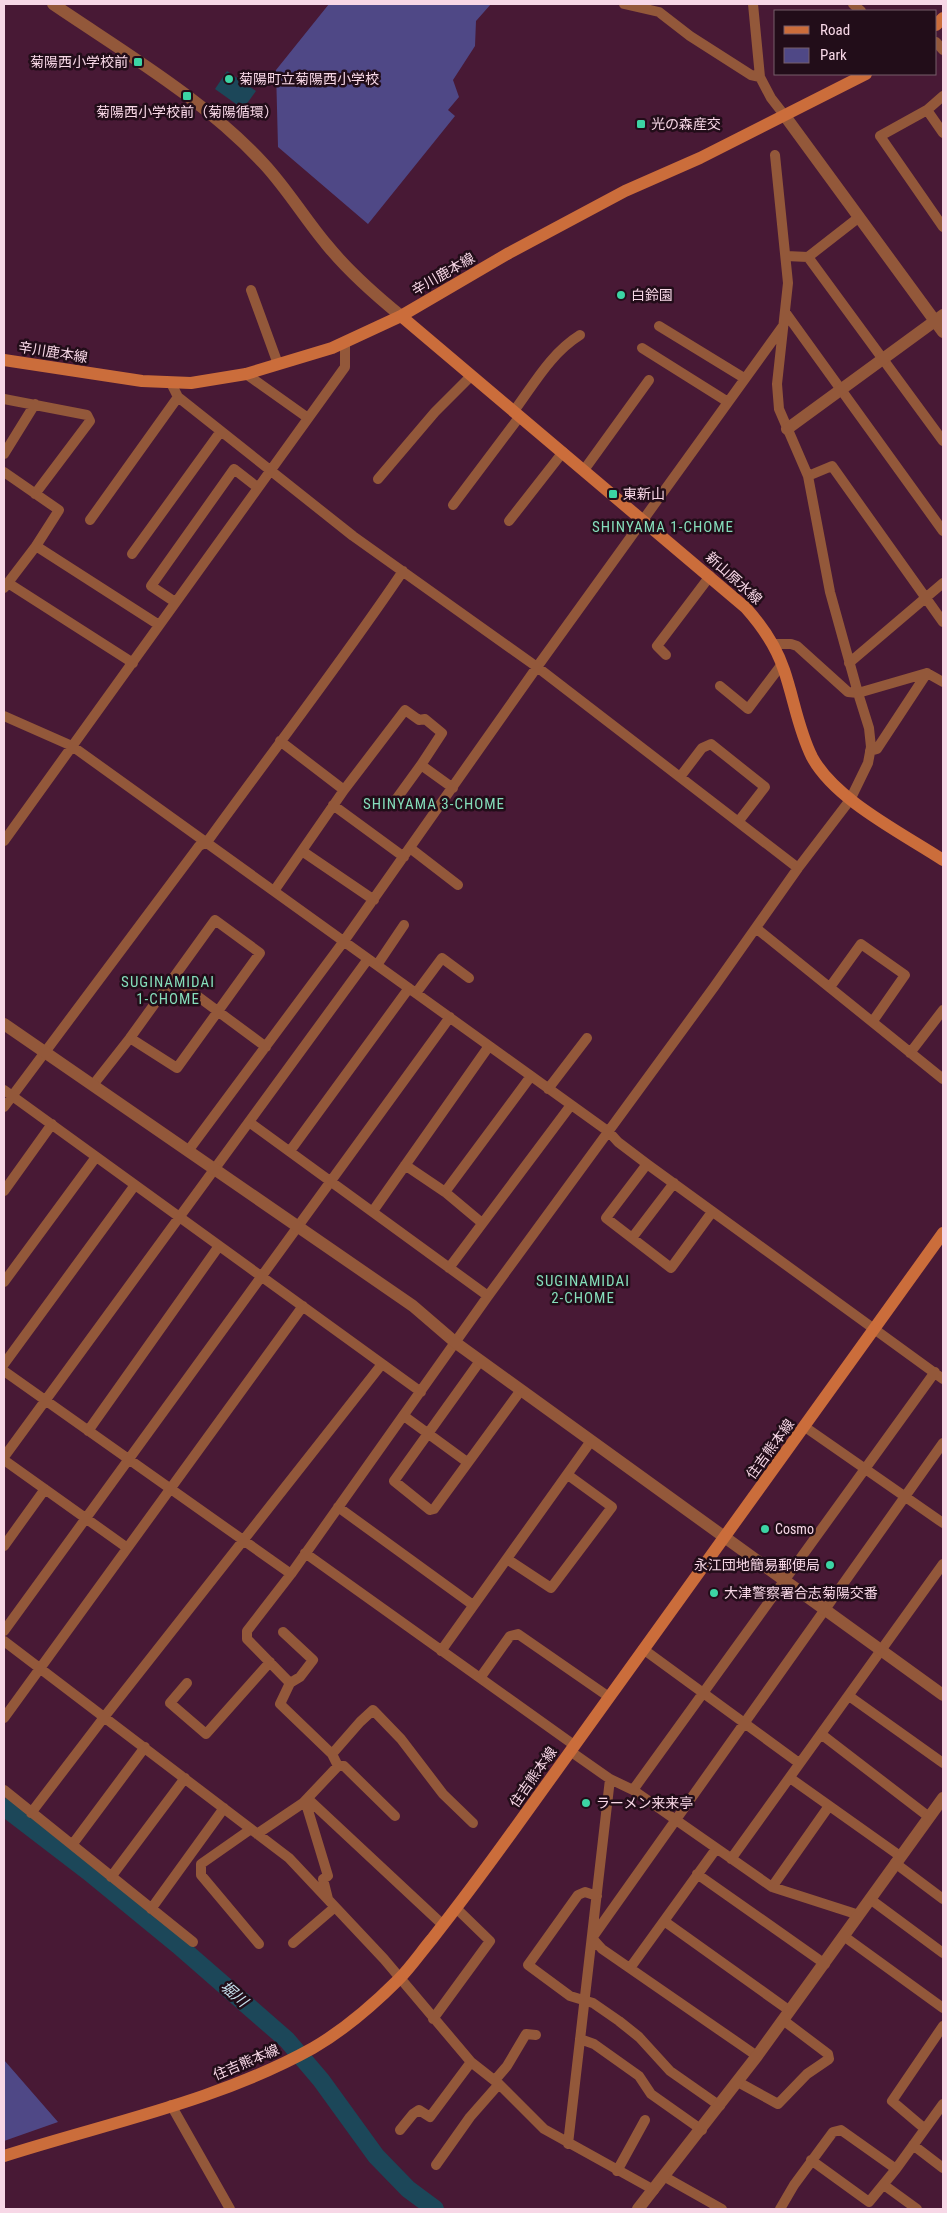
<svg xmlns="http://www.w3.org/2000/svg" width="947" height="2213" font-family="'Roboto Condensed','Noto Sans JP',sans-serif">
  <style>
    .green { fill: #4f4886 }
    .water { fill: #1c4759 }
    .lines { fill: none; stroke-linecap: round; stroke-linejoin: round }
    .river { stroke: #1c4759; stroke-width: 18 }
    .minor { stroke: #93583a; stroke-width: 10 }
    .tertiary { stroke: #93583a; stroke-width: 12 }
    .secondary { stroke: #cb6d3b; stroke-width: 12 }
    .poi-dot { fill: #3cd4a4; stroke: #220d19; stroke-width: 2 }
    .labels { text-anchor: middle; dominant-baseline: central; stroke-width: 5; stroke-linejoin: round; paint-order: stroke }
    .poi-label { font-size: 14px; fill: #f7d7e6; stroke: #220d19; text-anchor: start }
    .street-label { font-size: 14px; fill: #f7d7e6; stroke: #220d19 }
    .neighbourhood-label { font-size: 15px; letter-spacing: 1px; fill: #85debb; stroke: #220d19 }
    .water-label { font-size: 15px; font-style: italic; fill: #c8e3f0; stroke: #220d19 }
  </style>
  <rect width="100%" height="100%" fill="#481935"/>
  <path class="green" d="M329 4H491L476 21 475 46 453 80 459 97 448 110 455 116 368 224 278 147 276 70Z
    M4 2060 58 2122 4 2141Z"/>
  <path class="water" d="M227 71 256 91 243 109 215 89Z"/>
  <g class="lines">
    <path class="river" d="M4 1807 89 1872 178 1945 287 2040 321 2080 376 2156 408 2189 435 2209"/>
    <path class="minor" d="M624 4 659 12 690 36 751 75 760 77
      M753 4 760 77 771 98 785 116
      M853 4 861 11
      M936 42 943 50
      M943 96 927 110 880 136 943 227
      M927 110 943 133
      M775 155 788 283 777 384 779 409 808 476 830 592 858 693 927 673 943 682
      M786 256 808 257 858 218
      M808 257 943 441
      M251 290 278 364
      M785 312 943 531
      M659 326 744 378
      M642 348 728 402
      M246 374 308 418
      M171 383 178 397 353 536 537 667 798 868
      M4 399 87 415 90 421 35 494
      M514 411C534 384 551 353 580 335
      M4 454 35 404
      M584 470 649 380
      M4 472 59 510 36 546
      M808 476 832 466 943 622
      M378 479 435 412 471 376
      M453 505 520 416
      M90 520 178 397
      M509 521 563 452
      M132 554 221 431
      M8 583 133 663
      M4 588 36 546 159 625
      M175 602 151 586 234 469 257 487
      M666 655 657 646 710 576
      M849 663 943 583
      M720 686 748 709 782 664
      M4 716 72 746 609 1132 618 1142 647 1164 943 1379
      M280 741 344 790
      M870 751 877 749 927 673
      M680 777 702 748 711 744 765 787 738 822
      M333 805 404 857
      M392 805 421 765 453 788
      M4 841 345 367V343
      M410 848 458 885
      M302 851 374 900
      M274 891 344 790 405 710 419 720 425 719 442 733 421 765
      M215 920 260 953 177 1068 130 1038Z
      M756 928 943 1079
      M377 965 404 925
      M173 978 266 1047
      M830 987 861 944 905 975 873 1021
      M416 993 442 958 469 978
      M910 1053 943 1010
      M93 1085 130 1038
      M548 1089 587 1038
      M4 1090 421 1392
      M4 1107 199 846 207 842C272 752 341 663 403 571
      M249 1122 488 1296
      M188 1151 344 941 537 667 783 326
      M290 1151 409 988
      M647 1164 606 1218 671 1268 712 1212
      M405 1165 445 1192
      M4 1191 52 1124
      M373 1211 489 1046
      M482 1223 445 1192 531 1076
      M632 1238 674 1183
      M449 1268 571 1105
      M4 1282 96 1157
      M480 1361 394 1481 430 1510 434 1509 521 1390
      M4 1364 135 1185
      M4 1371 291 1574
      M404 1416 467 1462
      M805 1427 943 1523
      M88 1431 219 1246
      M4 1457 368 959
      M4 1460 126 1547
      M338 1507 473 1605
      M4 1546 45 1489
      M305 1553 574 1745
      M507 1559 551 1588 612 1507 568 1475
      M4 1631 450 1017
      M283 1632 313 1660 300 1677 290 1683
      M4 1641 289 1858 384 1959 471 2062 499 2084 544 2129 654 2190
      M643 1649 799 1763
      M441 1651 591 1441
      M480 1678 510 1636 518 1634 609 1697
      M187 1683 170 1703 206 1734 270 1662
      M849 1696 943 1763
      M4 1718 303 1306
      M821 1734 929 1817
      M570 1751 610 1779 633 1790 772 1887 859 1915
      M332 1754 360 1722 373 1710 401 1739 443 1794 473 1823
      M338 1766H344L395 1816
      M790 1778 900 1856
      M4 1790 193 1942
      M633 1790 935 1372
      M308 1799 443 1925
      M31 1813 105 1716 382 1364
      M251 1829 201 1864V1875L259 1944
      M257 1834 303 1803
      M72 1845 145 1747
      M731 1859 943 1564
      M895 1863 943 1899
      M697 1874 825 1964
      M111 1877 185 1778
      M772 1887 829 1806
      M597 1896 585 1892 578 1895 528 1965 570 1996 593 2003 619 2021 639 2037 670 2071 720 2106
      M328 1899 323 1879 328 1876 307 1807 303 1803 338 1766 332 1754 280 1704 290 1683 247 1639V1631L291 1574 488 1296 714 987 798 868 850 800 868 763 871 747 869 728 858 693 848 692 797 646 791 644H773
      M870 1899 943 1953
      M151 1909 224 1808
      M664 1921 790 2011
      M845 1937 943 2008
      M592 1938 943 1443
      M592 1938 602 1949 757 2056
      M293 1943 335 1907
      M630 1968 716 1849
      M433 2019 490 1941 456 1908
      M580 2039 594 2044 639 2076 651 2094 702 2130
      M495 2080 507 2066 526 2034 536 2035
      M738 2082 778 2104 807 2074 829 2059 828 2054 783 2020
      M171 2105 230 2209
      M925 2129 892 2101 943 2026
      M400 2130 413 2114 419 2110 430 2117 471 2062
      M568 2144 610 1779
      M913 2145 943 2168
      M811 2160 869 2202 896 2169
      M436 2165 470 2117 499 2084
      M617 2171 645 2120
      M665 2177 722 2209
      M884 2185 917 2209
      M780 2209 794 2185 833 2132 841 2130 896 2169 943 2104"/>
    <path class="tertiary" d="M53 4C125 53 204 99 264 164 288 190 305 219 327 245 349 272 374 294 401 316
      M785 116 943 332
      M787 429 943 315
      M4 1024 413 1306 456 1343 943 1695
      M638 2209 757 2056 943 1798"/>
    <path class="secondary" d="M936 25 943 18
      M401 316 746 608C763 627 776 646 784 670 794 699 798 729 812 757 835 800 902 833 943 860
      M4 360 142 381 191 383 246 374 332 348 401 316 509 253 625 191 700 158 866 74
      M4 2156C107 2123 218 2101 313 2048 344 2030 373 2005 398 1980 411 1967 421 1952 432 1939 462 1901 490 1863 518 1824L943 1233"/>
  </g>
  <g class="poi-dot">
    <rect x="133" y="57" width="10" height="10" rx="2.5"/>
    <circle cx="229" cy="79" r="5"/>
    <rect x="182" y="91" width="10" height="10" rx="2.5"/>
    <rect x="636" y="119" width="10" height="10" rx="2.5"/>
    <circle cx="621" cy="295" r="5"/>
    <rect x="608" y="489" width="10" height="10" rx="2.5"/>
    <circle cx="765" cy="1529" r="5"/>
    <circle cx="830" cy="1565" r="5"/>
    <circle cx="714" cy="1593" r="5"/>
    <circle cx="586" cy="1803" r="5"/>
  </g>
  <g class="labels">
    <g class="poi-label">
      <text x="128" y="62" text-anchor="end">菊陽西小学校前</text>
      <text x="239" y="79">菊陽町立菊陽西小学校</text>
      <text x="187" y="112" text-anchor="middle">菊陽西小学校前（菊陽循環）</text>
      <text x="651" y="124">光の森産交</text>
      <text x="631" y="295">白鈴園</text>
      <text x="623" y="494">東新山</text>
      <text x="775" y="1529">Cosmo</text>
      <text x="820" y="1565" text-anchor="end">永江団地簡易郵便局</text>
      <text x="724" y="1593">大津警察署合志菊陽交番</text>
      <text x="596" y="1803">ラーメン来来亭</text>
    </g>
    <g class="street-label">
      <text transform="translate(443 274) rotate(-30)">辛川鹿本線</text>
      <text transform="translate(53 352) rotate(9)">辛川鹿本線</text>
      <text transform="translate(734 578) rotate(42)">新山原水線</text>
      <text transform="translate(770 1449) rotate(-54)">住吉熊本線</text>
      <text transform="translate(533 1777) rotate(-55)">住吉熊本線</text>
      <text transform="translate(246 2062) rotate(-23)">住吉熊本線</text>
    </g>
    <g class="neighbourhood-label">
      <text x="663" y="527">SHINYAMA 1-CHOME</text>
      <text x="434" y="804">SHINYAMA 3-CHOME</text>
      <text x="168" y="982">SUGINAMIDAI<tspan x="168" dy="17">1-CHOME</tspan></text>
      <text x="583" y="1281">SUGINAMIDAI<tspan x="583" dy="17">2-CHOME</tspan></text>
    </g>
    <g class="water-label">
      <text transform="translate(234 1994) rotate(41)">堀川</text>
    </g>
  </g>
  <rect width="947" height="2213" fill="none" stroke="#f7d7e6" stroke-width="10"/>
  <rect x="774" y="10" width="162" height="65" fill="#220d19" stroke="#775e6b"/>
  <rect x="784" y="26" width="25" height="8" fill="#cb6d3b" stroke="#775e6b"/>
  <text x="820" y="35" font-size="15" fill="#f7d7e6">Road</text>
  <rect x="784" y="48" width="25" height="15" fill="#4f4886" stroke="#775e6b"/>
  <text x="820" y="60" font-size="15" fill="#f7d7e6">Park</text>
</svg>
